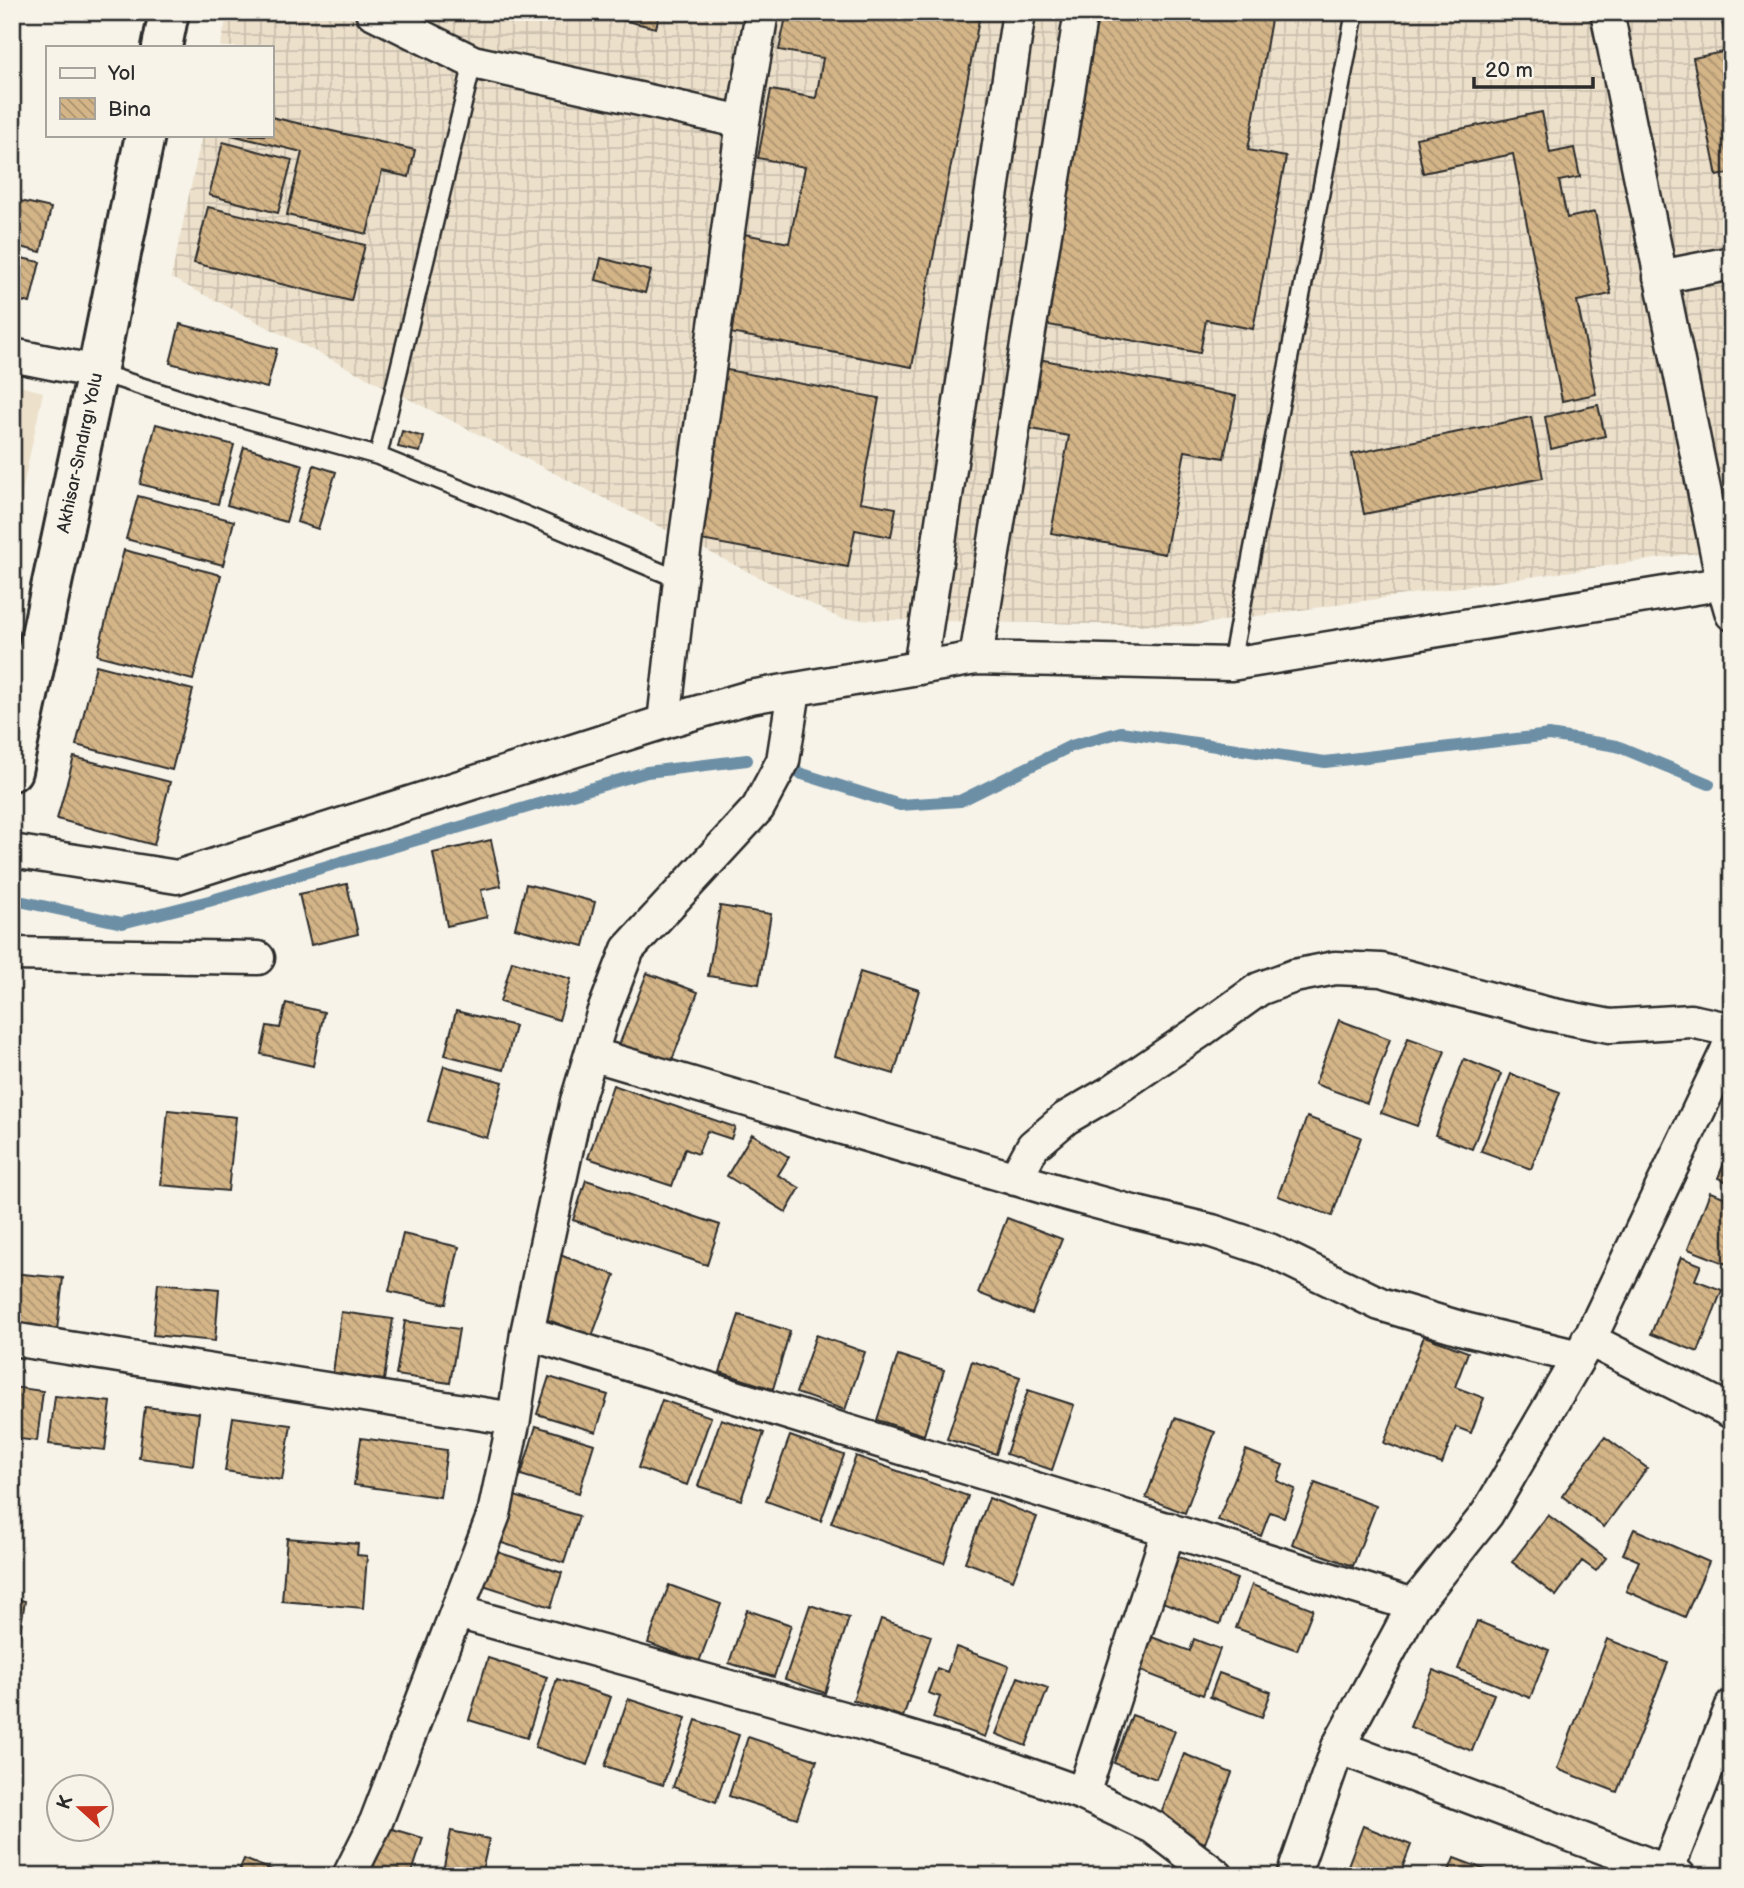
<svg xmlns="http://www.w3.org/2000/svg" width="1744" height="1888" font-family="'Balsamiq Sans',sans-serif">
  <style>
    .built { fill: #ece0cb }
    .industrial { fill: url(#industrial-grid) }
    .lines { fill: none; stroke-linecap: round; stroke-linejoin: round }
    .stream { stroke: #6d8fa6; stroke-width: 12 }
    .building { fill: url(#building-back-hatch); stroke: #2b2b2b; stroke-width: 2 }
    .lane-casing { stroke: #2b2b2b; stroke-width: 21 }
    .street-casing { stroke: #2b2b2b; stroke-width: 37 }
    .secondary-casing { stroke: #2b2b2b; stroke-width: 44 }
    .lane { stroke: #f7f3e8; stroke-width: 16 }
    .street { stroke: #f7f3e8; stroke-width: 32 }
    .secondary { stroke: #f7f3e8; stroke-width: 38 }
    .labels { text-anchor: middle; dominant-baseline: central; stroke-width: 5; stroke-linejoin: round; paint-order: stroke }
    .street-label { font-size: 18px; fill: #2b2b2b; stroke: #f7f3e8 }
  </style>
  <defs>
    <pattern id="industrial-grid" width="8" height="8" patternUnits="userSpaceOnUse" patternTransform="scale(1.75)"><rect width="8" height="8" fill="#ece0cb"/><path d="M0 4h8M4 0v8" fill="none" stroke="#cbc0ae"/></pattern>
    <pattern id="building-back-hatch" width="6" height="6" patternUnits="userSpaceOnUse" patternTransform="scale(1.75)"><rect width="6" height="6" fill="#d4b588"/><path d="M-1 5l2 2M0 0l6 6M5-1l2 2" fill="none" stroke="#ac936f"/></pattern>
  </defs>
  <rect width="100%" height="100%" fill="#f7f3e8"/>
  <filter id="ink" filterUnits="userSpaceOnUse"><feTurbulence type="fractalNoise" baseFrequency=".0143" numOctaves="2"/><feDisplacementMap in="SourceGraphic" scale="14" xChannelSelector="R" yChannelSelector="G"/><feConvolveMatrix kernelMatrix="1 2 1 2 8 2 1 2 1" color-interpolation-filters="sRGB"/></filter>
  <g filter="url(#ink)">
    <path class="built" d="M12 384 43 392 12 540Z"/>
    <path class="industrial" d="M228 12H1732V548L1188 626 841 619 171 278 202 135H271V47H220Z"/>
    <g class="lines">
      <path class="stream" d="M793 771 900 805 960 801 1071 746 1121 732 1325 762 1549 735 1617 746 1709 784
        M24 902 122 923 209 901 647 772 747 760"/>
    </g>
    <path class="building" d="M588 12H660L656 28Z
      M787 12H936L979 20 912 367 725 332 744 234 789 243 805 167 758 158 771 90 816 98 823 58 779 50Z
      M1095 12 1121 16 1122 12H1263L1272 14 1248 150 1286 157 1253 329 1206 320 1200 353 1038 323Z
      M1720 12H1732V173L1717 176 1693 58 1728 51Z
      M1542 112 1550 153 1574 148 1580 177 1559 181 1567 218 1595 212 1611 294 1577 301 1596 394 1562 401 1513 154 1423 173 1416 138Z
      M271 117 415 150 409 177 382 171 367 234 287 215 302 152 231 135H271Z
      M223 142 292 160 278 213 209 195Z
      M12 199 51 208 41 252 12 245Z
      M208 207 365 245 351 301 194 263Z
      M12 256 40 262 30 303 12 299Z
      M601 258 651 271 645 293 596 280Z
      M180 324 277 349 267 388 170 363Z
      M1033 358 1236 396 1224 458 1185 451 1165 554 1051 533 1069 436 1020 427Z
      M722 369 879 398 860 502 896 508 891 537 855 530 848 567 690 538Z
      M1598 405 1605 436 1551 449 1545 417Z
      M1531 417 1543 478 1364 514 1352 454Z
      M156 424 234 445 218 504 140 484Z
      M402 431 424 437 420 452 398 447Z
      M244 447 303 465 286 522 227 505Z
      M314 465 336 472 318 529 297 522Z
      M138 496 234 521 223 565 126 539Z
      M124 550 221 575 193 680 97 655Z
      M96 665 193 690 172 770 76 745Z
      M74 757 170 782 154 845 57 819Z
      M491 840 501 886 481 890 487 917 447 926 433 853Z
      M347 884 358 934 311 945 299 894Z
      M526 884 595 902 584 946 515 928Z
      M720 906 771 914 759 984 708 976Z
      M512 961 571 979 559 1020 500 1002Z
      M860 972 919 990 894 1074 835 1056Z
      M647 973 698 992 669 1068 618 1048Z
      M286 1003 324 1012 313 1066 261 1054 267 1026 280 1028Z
      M456 1011 515 1026 504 1070 445 1055Z
      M1339 1020 1390 1039 1367 1103 1315 1084Z
      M1408 1038 1445 1051 1417 1126 1381 1113Z
      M1464 1059 1501 1074 1472 1149 1435 1135Z
      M444 1066 503 1082 487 1138 428 1121Z
      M1511 1074 1560 1092 1531 1169 1481 1151Z
      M613 1085 735 1127 731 1139 707 1131 698 1154 685 1149 672 1186 588 1158Z
      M168 1110 236 1117 228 1191 161 1185Z
      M1307 1117 1361 1137 1332 1216 1278 1196Z
      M752 1134 789 1157 778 1175 800 1188 786 1212 727 1176Z
      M1732 1143V1184L1718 1178Z
      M586 1180 720 1225 707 1265 573 1220Z
      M1710 1192 1732 1200V1266L1688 1249Z
      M1007 1218 1062 1239 1032 1314 978 1293Z
      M403 1234 459 1247 446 1304 389 1291Z
      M560 1255 615 1275 592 1336 537 1316Z
      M1681 1257 1701 1265 1695 1280 1722 1290 1698 1352 1651 1334Z
      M12 1273 63 1278 56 1339 12 1334Z
      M158 1283 219 1289 215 1341 153 1335Z
      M341 1312 393 1319 384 1380 333 1373Z
      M739 1315 790 1331 773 1389 720 1372Z
      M405 1321 459 1329 450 1383 396 1375Z
      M816 1335 865 1352 845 1410 796 1393Z
      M1424 1336 1468 1352 1455 1387 1484 1398 1471 1433 1456 1427 1442 1464 1384 1443Z
      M898 1355 944 1370 924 1435 877 1420Z
      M972 1361 1020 1377 996 1454 947 1439Z
      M549 1377 608 1395 596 1432 537 1414Z
      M12 1387 43 1391 37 1441 12 1438Z
      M1028 1390 1074 1405 1052 1470 1006 1454Z
      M55 1396 111 1402 105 1450 49 1444Z
      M662 1400 711 1417 687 1485 638 1468Z
      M145 1407 199 1413 193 1465 139 1458Z
      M233 1417 291 1425 282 1480 225 1471Z
      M1175 1418 1215 1432 1185 1513 1146 1498Z
      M721 1419 764 1433 741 1500 698 1486Z
      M536 1426 594 1444 579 1493 521 1475Z
      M790 1436 844 1455 821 1521 766 1501Z
      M1605 1437 1647 1468 1604 1527 1562 1496Z
      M361 1438 447 1450 440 1497 354 1485Z
      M1246 1450 1283 1465 1277 1481 1295 1489 1284 1517 1270 1512 1261 1536 1218 1520Z
      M856 1456 968 1496 944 1563 831 1523Z
      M1315 1483 1376 1506 1353 1566 1292 1544Z
      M505 1493 579 1516 564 1563 490 1539Z
      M989 1498 1037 1517 1013 1580 965 1562Z
      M1548 1515 1606 1558 1596 1571 1582 1561 1556 1596 1512 1562Z
      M1634 1529 1709 1562 1685 1617 1626 1591 1639 1561 1623 1554Z
      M287 1538 358 1544 357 1555 367 1556 363 1608 282 1601Z
      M488 1549 562 1573 551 1607 477 1583Z
      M1174 1555 1237 1579 1220 1624 1157 1600Z
      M669 1585 721 1604 699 1662 648 1643Z
      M1252 1585 1313 1609 1297 1650 1236 1628Z
      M12 1598 25 1601 14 1668 12 1667Z
      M810 1605 849 1618 825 1693 785 1679Z
      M747 1610 791 1625 774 1677 729 1663Z
      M881 1619 931 1636 903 1717 853 1700Z
      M1477 1621 1549 1650 1530 1698 1458 1669Z
      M1146 1635 1190 1651 1194 1639 1220 1649 1203 1695 1133 1668Z
      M1607 1639 1668 1663 1617 1792 1557 1769Z
      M956 1647 1009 1666 985 1737 933 1718 940 1697 928 1693 937 1668 947 1672Z
      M488 1658 547 1677 527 1738 469 1720Z
      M1433 1670 1494 1694 1472 1751 1410 1727Z
      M1219 1673 1271 1692 1262 1717 1210 1697Z
      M1018 1677 1048 1688 1026 1746 996 1734Z
      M557 1679 611 1697 588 1765 535 1747Z
      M628 1699 686 1718 663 1785 605 1766Z
      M1132 1715 1175 1731 1156 1779 1114 1763Z
      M696 1720 739 1735 716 1802 673 1787Z
      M748 1737 817 1760 797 1818 729 1796Z
      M1184 1754 1232 1773 1205 1843 1157 1824Z
      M382 1826 423 1838 411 1876H368Z
      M1363 1826 1411 1845 1399 1876H1344Z
      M451 1831 489 1839 481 1876H442Z
      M1454 1858 1502 1876H1447Z
      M244 1859 287 1876H237Z"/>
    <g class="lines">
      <g class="lane-casing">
        <path id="lane" d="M97 372 234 416 378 456 523 514 680 580
          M378 456 473 62
          M1231 664 1355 12"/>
      </g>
      <g class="street-casing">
        <path id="street" d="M372 12 473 62 743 122
          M1607 12 1723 583 1732 614
          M1660 277 1732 263
          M12 355 97 372
          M976 658 1081 12
          M920 668 1019 12
          M664 722 680 580 743 122 762 12
          M12 851 177 877 664 722 750 697 976 658 1231 664 1732 582
          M12 954 258 958
          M591 1054 1067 1194 1133 1212 1212 1231 1269 1250 1380 1304 1464 1329 1579 1357
          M1015 1179 1033 1146 1066 1118 1111 1092 1202 1030 1259 989 1294 976 1335 968 1381 970 1548 1014 1610 1026 1691 1021 1732 1030
          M527 1333 1414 1605
          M12 1339 514 1419
          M1588 1339 1732 1412
          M457 1612 868 1725 1001 1765 1083 1794 1153 1827 1217 1876
          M1338 1747 1679 1876
          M1083 1794 1169 1529
          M1667 1871 1732 1706
          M349 1876 376 1822 494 1514 514 1419 527 1333 577 1101 603 1014 628 949 758 808 783 761 794 690
          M1293 1876 1338 1747 1414 1605 1487 1514 1579 1357 1593 1332 1726 1053 1732 1038"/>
      </g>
      <g class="secondary-casing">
        <path id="secondary" d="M162 47 169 12
          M12 771 97 372 145 135"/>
      </g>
      <use href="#lane" class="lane"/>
      <use href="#street" class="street"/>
      <use href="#secondary" class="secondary"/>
    </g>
  </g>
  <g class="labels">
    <g class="street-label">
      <text transform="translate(80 453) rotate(-78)">Akhisar-Sındırgı Yolu</text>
    </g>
  </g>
  <rect width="1744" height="1888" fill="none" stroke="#f7f3e8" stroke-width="42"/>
  <rect x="21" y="21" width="1702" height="1846" fill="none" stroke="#2b2b2b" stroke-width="2.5" filter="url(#ink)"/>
  <rect x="46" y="46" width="228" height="91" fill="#f7f3e8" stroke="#a5a39c" stroke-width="2"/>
  <rect x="60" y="68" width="35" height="10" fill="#f7f3e8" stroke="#a5a39c" stroke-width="2"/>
  <text x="108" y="80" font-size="21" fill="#2b2b2b">Yol</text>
  <rect x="60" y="98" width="35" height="21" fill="url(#building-back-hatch)" stroke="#a5a39c" stroke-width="2"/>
  <text x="108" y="116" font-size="21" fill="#2b2b2b">Bina</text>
  <g transform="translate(80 1808) rotate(291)"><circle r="33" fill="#f7f3e8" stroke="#a5a39c" stroke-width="2"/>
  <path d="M0-5L12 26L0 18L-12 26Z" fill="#c8321e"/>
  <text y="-10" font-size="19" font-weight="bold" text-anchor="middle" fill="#2b2b2b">K</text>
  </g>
  <path d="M1474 77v10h119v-10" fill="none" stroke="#2b2b2b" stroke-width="3.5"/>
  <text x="1485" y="77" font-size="21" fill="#2b2b2b" stroke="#f7f3e8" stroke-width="5" paint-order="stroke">20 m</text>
</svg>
